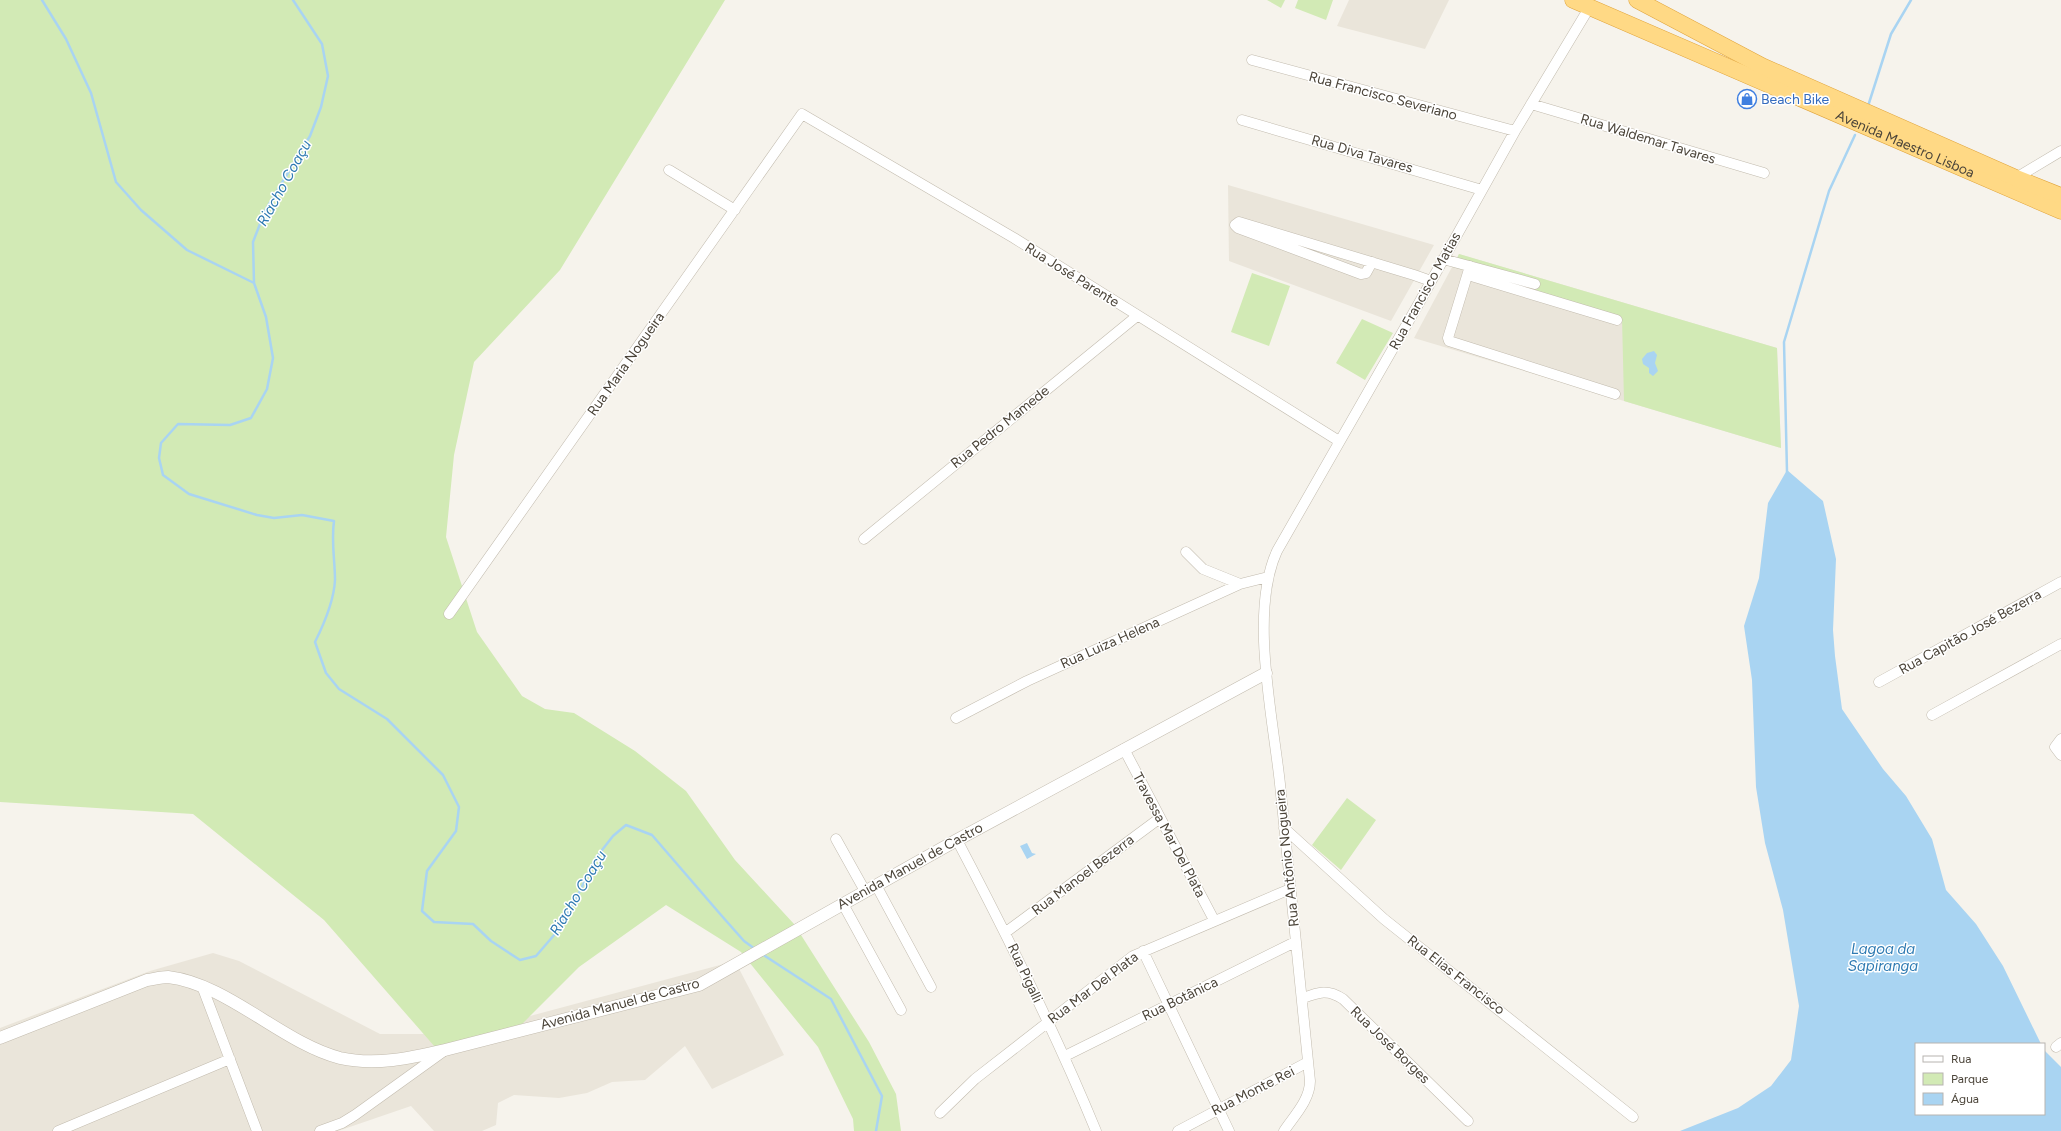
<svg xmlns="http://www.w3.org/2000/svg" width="2061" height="1131" font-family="Figtree,sans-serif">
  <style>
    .residential { fill: #eae5da }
    .green { fill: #d2eab5 }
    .water { fill: #a9d4f2 }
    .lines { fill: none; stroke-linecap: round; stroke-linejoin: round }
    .stream { stroke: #a9d4f2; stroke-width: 2.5 }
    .minor-casing { stroke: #c2bbae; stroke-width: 11 }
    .tertiary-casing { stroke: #c2bbae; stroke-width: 13 }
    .trunk-casing { stroke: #e0a43c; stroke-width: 17 }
    .minor { stroke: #fff; stroke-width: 10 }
    .tertiary { stroke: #fff; stroke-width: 12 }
    .trunk { stroke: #ffd985; stroke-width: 16 }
    .labels { text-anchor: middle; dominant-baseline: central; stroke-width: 3; stroke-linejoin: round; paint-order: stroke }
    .street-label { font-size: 14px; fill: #4b4439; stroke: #fff }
    .shop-label { font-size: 14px; fill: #366cbe; stroke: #fff; text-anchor: start }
    .water-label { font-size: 15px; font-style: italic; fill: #2e7ab2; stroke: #fff }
  </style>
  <rect width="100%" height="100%" fill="#f6f3ec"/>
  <path class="residential" d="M1349 0H1449L1425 49 1337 26Z
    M1228 185 1434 245 1391 321 1229 261Z
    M1459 254 1777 348 1781 448 1414 338Z
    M213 953 239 961 380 1034H463L735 961 784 1055 712 1089 685 1046 645 1080 612 1082 587 1093 559 1098 514 1095 498 1103 496 1125 482 1131H434L411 1106 338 1131H0V1028L150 971Z"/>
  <path class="green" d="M0 0H725L560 270 474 362 454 455 446 537 477 632 522 696 545 709 574 713 635 751 686 791 735 860 794 924 869 1042 896 1094 901 1131H854L853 1119 818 1047 741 952 666 905 579 967 520 1026 435 1047 324 920 193 814 0 802Z
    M1267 0H1285L1281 8Z
    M1298 0H1333L1326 20 1295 8Z
    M1459 254 1777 348 1781 448 1624 401 1622 318 1453 267Z
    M1252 273 1290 286 1269 346 1231 332Z
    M1362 319 1393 333 1365 380 1336 363Z
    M1347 798 1376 820 1341 870 1312 845Z"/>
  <path class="water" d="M1654 351 1657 355 1655 363 1658 371 1653 376 1649 373V368L1643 364 1642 359 1647 353Z
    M1787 470 1823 501 1836 559 1833 630 1835 656 1842 709 1883 769 1906 796 1932 839 1946 890 1976 924 2003 966 2041 1044H1916V1114H2044V1050L2061 1067V1131H1680L1738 1108 1771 1086 1791 1060 1799 1006 1783 910 1765 843 1756 787 1752 680 1744 626 1759 578 1768 503Z
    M1027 843 1032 853 1036 854 1027 859 1020 846Z"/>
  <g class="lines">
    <path class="stream" d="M42 0 66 39 91 93 116 182 141 210 187 250 254 283
      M293 0 322 44 328 76 321 107 310 136 265 211 253 242 254 283 266 317 273 358 267 389 251 418 230 425 178 424 161 443 159 458 163 475 189 494 257 515 274 518 302 515 334 521C331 541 335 561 335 580 334 601 324 624 315 642L326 673 339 689 387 719 443 775 459 807 456 831 427 871 422 911 434 922 473 924 491 941 520 960 536 956 555 934 577 897 595 859 613 836 626 825 652 835 721 915 744 941 755 949
      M1869 103 1891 34 1911 0
      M1787 472 1784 342 1829 191 1855 135
      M762 954 831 999 882 1096 876 1131"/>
    <g class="minor-casing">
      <path id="minor" d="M1252 60 1515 131
        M1531 104 1764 173
        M1242 120 1482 190
        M669 170 735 210
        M2016 178 2061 151
        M1443 259 1535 284
        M1372 262 1366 273 1361 274 1238 228 1235 225 1239 222 1414 275 1431 281
        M1470 266 1448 338 1449 341 1615 394
        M1468 275 1617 320
        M864 539 1137 316
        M1186 552 1203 569 1240 584
        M449 614 802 114 1014 238 1339 441
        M1879 682 2061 582
        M1932 715 2061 644
        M956 718 1027 681 1240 584 1268 577
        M2061 739 2055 747 2061 755
        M1124 749 1214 920
        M1284 828 1384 919 1633 1117
        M836 839 865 891
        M957 840C1007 935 1055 1031 1096 1131
        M876 885 931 987
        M843 904 901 1010
        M1006 932 1160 818
        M1143 951 1229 1131
        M202 986 257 1131
        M1303 998C1319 992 1328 989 1343 999L1468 1121
        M2056 1047 2061 1043
        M1065 1056 1295 942
        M940 1113 975 1079 1133 956 1290 889
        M58 1131 230 1059
        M320 1131 342 1123 355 1115 444 1051
        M1178 1131 1308 1062
        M1284 1131C1294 1116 1310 1100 1310 1081 1300 982 1290 883 1280 784 1273 717 1249 612 1277 551L1419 303 1515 131 1589 8"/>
    </g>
    <g class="tertiary-casing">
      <path id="tertiary" d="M0 1038 147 980C154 979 161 977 168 977 228 984 282 1043 340 1058 375 1066 411 1058 445 1050L699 985 957 840 1266 673"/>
    </g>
    <g class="trunk-casing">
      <g id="trunk">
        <path id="s1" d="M1573 0 2061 211"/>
        <path d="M1637 0 1762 66 2016 178 2061 196"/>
      </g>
    </g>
    <use href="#minor" class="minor"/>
    <use href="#tertiary" class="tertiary"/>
    <use href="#trunk" class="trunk"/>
  </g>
  <defs>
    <g id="shop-ring" transform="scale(1)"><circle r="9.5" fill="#fff" stroke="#3f7fe0" stroke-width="1.5"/><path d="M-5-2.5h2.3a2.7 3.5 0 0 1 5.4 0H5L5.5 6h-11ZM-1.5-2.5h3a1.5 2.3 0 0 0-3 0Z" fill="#3f7fe0"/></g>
  </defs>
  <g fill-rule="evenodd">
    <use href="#shop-ring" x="1747" y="99"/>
  </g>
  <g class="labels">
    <g class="street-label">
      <text transform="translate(1383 96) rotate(15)">Rua Francisco Severiano</text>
      <text transform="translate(1648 139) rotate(17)">Rua Waldemar Tavares</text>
      <text stroke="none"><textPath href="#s1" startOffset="362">Avenida Maestro Lisboa</textPath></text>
      <text transform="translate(1362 154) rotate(16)">Rua Diva Tavares</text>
      <text transform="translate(1072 275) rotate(32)">Rua José Parente</text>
      <text transform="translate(1425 291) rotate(-61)">Rua Francisco Matias</text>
      <text transform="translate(626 364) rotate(-55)">Rua Maria Nogueira</text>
      <text transform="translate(1000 427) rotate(-39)">Rua Pedro Mamede</text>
      <text transform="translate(1970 632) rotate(-29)">Rua Capitão José Bezerra</text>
      <text transform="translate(1110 643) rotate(-24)">Rua Luiza Helena</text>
      <text transform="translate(1169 835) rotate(62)">Travessa Mar Del Plata</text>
      <text transform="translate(1287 858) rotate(-96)">Rua Antônio Nogueira</text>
      <text transform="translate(910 866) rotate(-29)">Avenida Manuel de Castro</text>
      <text transform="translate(1083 875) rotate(-37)">Rua Manoel Bezerra</text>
      <text transform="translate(1025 973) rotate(65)">Rua Pigalli</text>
      <text transform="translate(1456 975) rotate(38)">Rua Elias Francisco</text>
      <text transform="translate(1093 988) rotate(-37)">Rua Mar Del Plata</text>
      <text transform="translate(1180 999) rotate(-26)">Rua Botânica</text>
      <text transform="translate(620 1004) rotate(-15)">Avenida Manuel de Castro</text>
      <text transform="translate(1390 1045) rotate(44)">Rua José Borges</text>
      <text transform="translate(1253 1091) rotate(-27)">Rua Monte Rei</text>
    </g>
    <g class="shop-label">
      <text x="1761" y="99">Beach Bike</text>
    </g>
    <g class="water-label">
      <text transform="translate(284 183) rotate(-61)">Riacho Coaçu</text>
      <text transform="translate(578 893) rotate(-59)">Riacho Coaçu</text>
      <text x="1883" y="949">Lagoa da<tspan x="1883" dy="17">Sapiranga</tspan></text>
    </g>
  </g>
  <rect x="1915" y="1043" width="130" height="72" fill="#ffffff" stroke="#b7b4b0"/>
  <rect x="1923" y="1056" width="20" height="6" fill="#ffffff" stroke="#b7b4b0"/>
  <text x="1951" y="1063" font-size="12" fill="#4b4439">Rua</text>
  <rect x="1923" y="1073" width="20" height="12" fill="#d2eab5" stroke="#b7b4b0"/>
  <text x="1951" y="1083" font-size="12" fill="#4b4439">Parque</text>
  <rect x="1923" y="1093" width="20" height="12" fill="#a9d4f2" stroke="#b7b4b0"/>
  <text x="1951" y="1103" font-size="12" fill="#4b4439">Água</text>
</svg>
